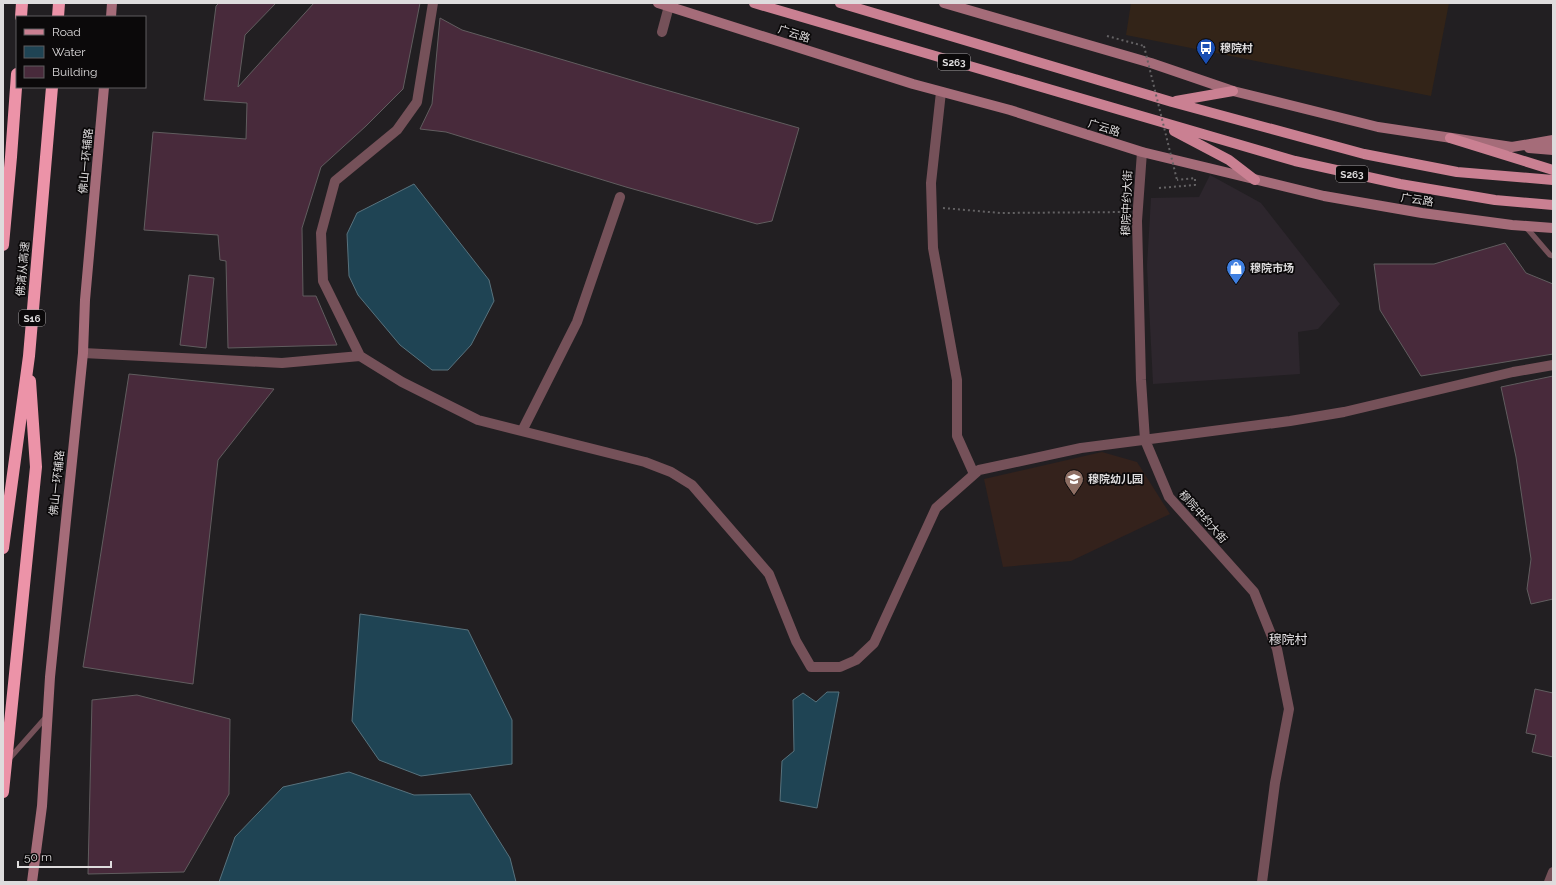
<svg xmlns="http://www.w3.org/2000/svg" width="1556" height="885" font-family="Raleway,'Noto Sans SC',sans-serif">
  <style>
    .built { fill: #2d262d }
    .industrial { fill: #332418 }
    .education { fill: #34221c }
    .water { fill: #1f4454; stroke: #58727d }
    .building { fill: #482a3b; stroke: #615d5f }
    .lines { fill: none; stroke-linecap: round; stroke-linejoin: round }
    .path { stroke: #646264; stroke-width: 2; stroke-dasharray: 2 3; stroke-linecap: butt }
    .service { stroke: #755159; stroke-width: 5.5 }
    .minor { stroke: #755159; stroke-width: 10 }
    .tertiary { stroke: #755159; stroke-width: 10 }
    .secondary { stroke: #a56c79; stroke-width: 10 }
    .primary { stroke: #ca8092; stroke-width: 10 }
    .motorway { stroke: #ec93a8; stroke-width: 12 }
    .path-bridge { stroke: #646264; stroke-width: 2; stroke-dasharray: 2 3; stroke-linecap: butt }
    .labels { text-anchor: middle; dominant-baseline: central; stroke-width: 3.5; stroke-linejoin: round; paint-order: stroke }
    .shield { fill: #0b090a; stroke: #9f9d9e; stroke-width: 1 }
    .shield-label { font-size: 10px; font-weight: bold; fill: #dedcdd }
    .street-label { font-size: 11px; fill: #dedcdd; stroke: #0b090a }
    .poi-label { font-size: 11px; font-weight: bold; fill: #dedcdd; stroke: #0b090a; text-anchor: start }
    .quarter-label { font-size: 13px; fill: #e3e0e3; stroke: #0b090a }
  </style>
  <rect width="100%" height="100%" fill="#221f22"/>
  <path class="built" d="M1210 175 1261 203 1340 304 1318 329 1298 332 1300 374 1153 384 1147 266 1151 198 1199 197Z"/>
  <path class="industrial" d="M1131 3H1449L1431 96 1126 35Z"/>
  <path class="education" d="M1102 452 1137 462 1170 514 1071 561 1003 567 984 479Z"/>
  <path class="water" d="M414 184 489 280 494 301 471 345 448 370H432L400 345 358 295 349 276 347 234 357 213Z
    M360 614 468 630 512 720V764L421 776 379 760 352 721Z
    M827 692H839L817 808 780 801 782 761 794 751 793 700 803 693 816 702Z
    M349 772 414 795 470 794 510 858 516 882H219L235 837 283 787Z"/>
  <path class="building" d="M219 3H276L245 35 238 87 314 3H420L403 89 366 126 321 167 302 228 303 296H316L337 345 228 348 226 261 220 260 218 235 144 230 153 132 246 139 247 103 204 100 216 6Z
    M440 18 462 30 645 84 799 128 772 221 757 224 626 187 446 132 420 129 432 104Z
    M1505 243 1526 273 1553 284V354L1421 376 1380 310 1374 264H1434Z
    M189 275 214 278 206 348 180 345Z
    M129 374 274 389 218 460 193 684 83 667Z
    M1553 376V599L1531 604 1527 589 1531 559 1516 457 1501 387Z
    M1535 689 1553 693V757L1532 752 1536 735 1526 733Z
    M137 695 230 719 229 794 184 872 88 874 92 700Z"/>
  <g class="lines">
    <path class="path" d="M1107 36 1144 46
      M1159 188 1195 185V178L1177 180
      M943 208 1000 213 1126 212"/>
    <path class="service" d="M1525 226 1550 255 1553 256
      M9 759 47 716"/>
    <path class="minor" d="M662 32 669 6
      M941 92 931 183 933 248 957 380V436L974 474
      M1142 152 1137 221 1141 380 1145 440 1169 497 1254 592 1277 649 1289 709 1275 783 1262 882
      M83 353 282 363 360 356 402 382 478 420 645 462 671 472 692 485 769 574 796 641 811 667H840L856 660 874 643 936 508 979 470 1081 448 1290 421 1344 412 1513 372 1553 365
      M360 356 323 281 321 233 335 181 397 130 417 102 433 3
      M522 431 577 322 620 197"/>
    <path class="tertiary" d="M1549 882 1553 872"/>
    <path class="secondary" d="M658 3 913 84 1010 110 1142 152 1324 196 1422 213 1512 225 1553 228
      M944 3 1151 63 1233 91 1378 127 1512 147 1553 140
      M111 17 112 3
      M1529 148 1553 150
      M32 882 42 806 50 677 83 353 85 300 104 87"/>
    <path class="primary" d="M754 3 1295 161 1400 184 1495 200 1553 205
      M840 3 1172 102 1364 154 1457 172 1553 180
      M1176 101 1233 91
      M1174 131 1229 160 1255 180
      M1450 138 1553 170"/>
    <path class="motorway" d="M21 17 22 3
      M58 17 59 3
      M3 245 11 157 17 74
      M3 548 29 356 52 87
      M3 792 36 467 30 381"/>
    <path class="path-bridge" d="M1144 46 1177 180"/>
  </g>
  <defs>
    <g id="bus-pin" transform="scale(1)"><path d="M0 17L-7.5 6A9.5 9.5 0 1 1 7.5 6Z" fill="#1a4fb4" stroke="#0b090a"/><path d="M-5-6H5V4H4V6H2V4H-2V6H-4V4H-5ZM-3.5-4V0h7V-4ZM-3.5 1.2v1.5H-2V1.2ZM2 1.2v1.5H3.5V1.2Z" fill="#fff"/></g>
    <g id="shop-pin" transform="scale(1)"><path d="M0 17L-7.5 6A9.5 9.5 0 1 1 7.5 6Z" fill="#3f7fe0" stroke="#0b090a"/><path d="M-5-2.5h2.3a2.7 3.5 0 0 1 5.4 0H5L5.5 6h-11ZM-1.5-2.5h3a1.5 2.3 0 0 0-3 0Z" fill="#fff"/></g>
    <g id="school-pin" transform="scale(1)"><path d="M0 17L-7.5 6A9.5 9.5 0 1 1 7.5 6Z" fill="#8d6e63" stroke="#0b090a"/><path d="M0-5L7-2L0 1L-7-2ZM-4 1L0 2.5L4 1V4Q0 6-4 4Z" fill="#fff"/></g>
  </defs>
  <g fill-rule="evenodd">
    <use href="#bus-pin" x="1206" y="48"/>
    <use href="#shop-pin" x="1236" y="268"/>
    <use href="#school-pin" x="1074" y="479"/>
  </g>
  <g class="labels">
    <g class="shield">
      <rect x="938" y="54" width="32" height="16" rx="3"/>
      <rect x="1336" y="166" width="32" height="16" rx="3"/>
      <rect x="19" y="310" width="26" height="16" rx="3"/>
    </g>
    <g class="shield-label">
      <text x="954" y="62">S263</text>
      <text x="1352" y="174">S263</text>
      <text x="32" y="318">S16</text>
    </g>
    <g class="street-label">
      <text transform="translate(794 34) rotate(18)">广云路</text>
      <text transform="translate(1104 128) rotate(17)">广云路</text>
      <text transform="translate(86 161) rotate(-85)">佛山一环辅路</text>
      <text transform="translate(1417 200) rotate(9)">广云路</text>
      <text transform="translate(1127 203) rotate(-88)">穆院中约大街</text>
      <text transform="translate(23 269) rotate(-85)">佛清从高速</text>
      <text transform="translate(57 483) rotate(-84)">佛山一环辅路</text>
      <text transform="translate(1203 517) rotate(48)">穆院中约大街</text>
    </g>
    <g class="poi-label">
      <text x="1220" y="48">穆院村</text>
      <text x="1250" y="268">穆院市场</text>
      <text x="1088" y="479">穆院幼儿园</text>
    </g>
    <g class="quarter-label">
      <text x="1288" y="639">穆院村</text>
    </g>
  </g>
  <rect width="1556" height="885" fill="none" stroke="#dedcdd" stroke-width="8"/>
  <rect x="16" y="16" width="130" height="72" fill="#0b090a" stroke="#5f5d5e"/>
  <rect x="24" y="29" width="20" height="6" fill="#ca8092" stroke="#5f5d5e"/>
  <text x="52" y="36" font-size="12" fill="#dedcdd">Road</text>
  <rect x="24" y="46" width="20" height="12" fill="#1f4454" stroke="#5f5d5e"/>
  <text x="52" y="56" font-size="12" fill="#dedcdd">Water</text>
  <rect x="24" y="66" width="20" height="12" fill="#482a3b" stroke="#5f5d5e"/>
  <text x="52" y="76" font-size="12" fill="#dedcdd">Building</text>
  <path d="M18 861v6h93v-6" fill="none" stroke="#dedcdd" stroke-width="2"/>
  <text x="24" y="861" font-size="12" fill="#dedcdd" stroke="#0b090a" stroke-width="3" paint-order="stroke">50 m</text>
</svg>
